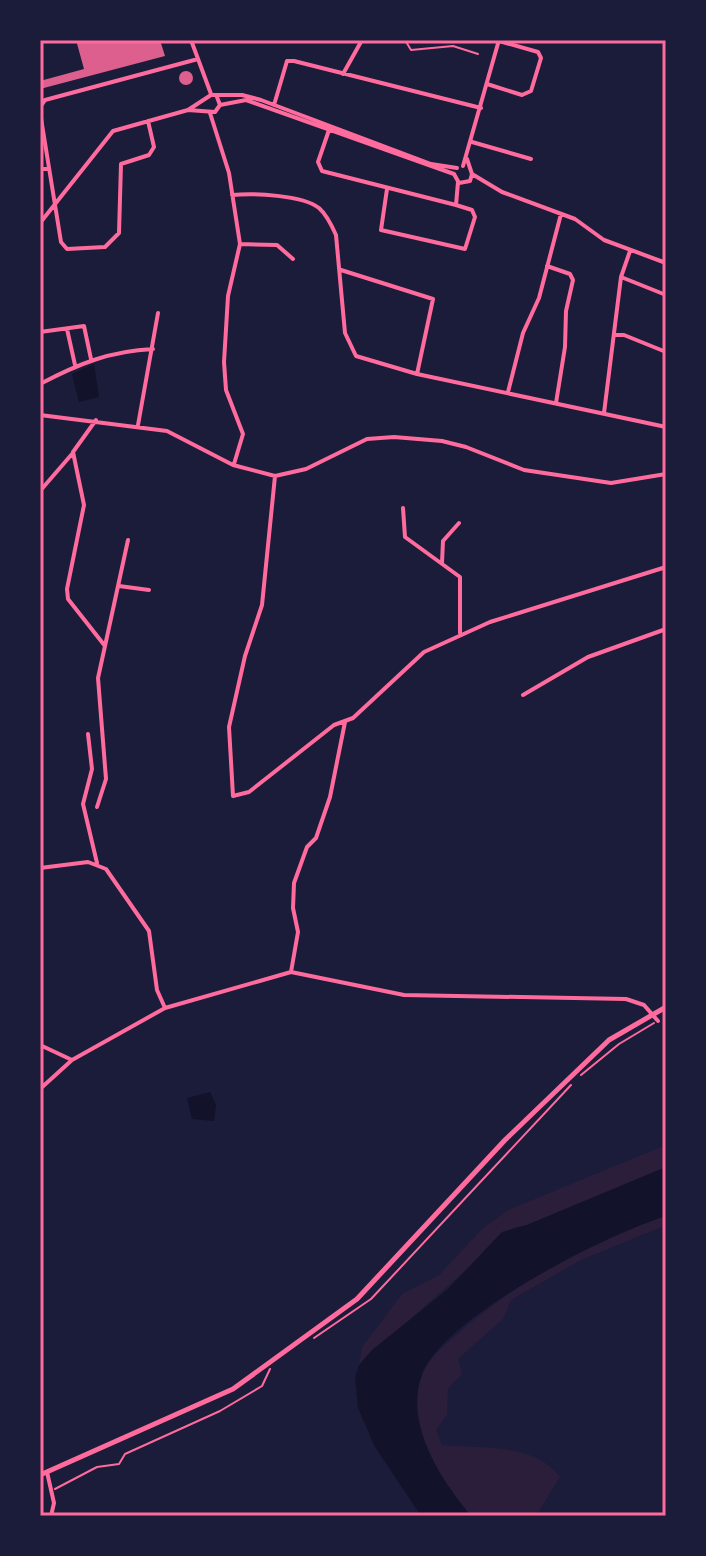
<svg xmlns="http://www.w3.org/2000/svg" width="706" height="1556" font-family="'Space Grotesk',sans-serif">
  <style>
    .green { fill: #2a1e3b }
    .water { fill: #12122b }
    .building { fill: #dd5f8e }
    .lines { fill: none; stroke-linecap: round; stroke-linejoin: round }
    .path { stroke: #ff6b9d; stroke-width: 2 }
    .minor { stroke: #ff6b9d; stroke-width: 4 }
    .secondary { stroke: #ff6b9d; stroke-width: 5 }
    .neatline { fill: none; stroke: #ff6b9d; stroke-width: 3 }
  </style>
  <rect width="100%" height="100%" fill="#1b1b3a"/>
  <path class="green" d="M666 1145V1167L527 1225 513 1228 359 1365 362 1347 402 1294 439 1275 482 1229 508 1210Z
    M666 1216V1225L579 1261 511 1300 503 1319 458 1359 462 1374 448 1389 447 1415 436 1430 442 1445C481 1449 534 1442 560 1477L536 1516H471C441 1480 402 1422 423 1372 429 1358 444 1346 455 1336 517 1281 588 1243 666 1216Z"/>
  <path class="water" d="M94 364 99 397 79 402 72 374Z
    M210 1092 216 1105 214 1121 192 1119 187 1098Z
    M666 1167V1216C607 1234 447 1315 423 1372 402 1422 441 1480 471 1516H421L375 1447 358 1408 355 1377 359 1365 372 1350 448 1289 502 1232 527 1225Z"/>
  <path class="building" d="M76 40H160L165 56 40 89V81L84 69Z
    M179 78a7 7 0 1 1 14 0a7 7 0 1 1-14 0Z"/>
  <g class="lines">
    <path class="path" d="M405 40 411 50 453 46 478 54
      M581 1075 619 1044 654 1023
      M314 1338 371 1299 571 1085
      M55 1489 97 1467 119 1464 125 1454 220 1411 262 1386 270 1369"/>
    <path class="minor" d="M191 40 211 94
      M343 74 362 40
      M487 84 522 95 531 91 541 58 538 52 499 41
      M211 95H242L261 100 431 164 457 168
      M220 105 246 100 454 174
      M274 105 287 61H294L481 108
      M40 107 45 100 198 59
      M188 110 215 112 220 105 217 97
      M40 112 61 242 67 249 105 247 119 233 121 164 149 155 154 147 148 121
      M210 113 229 173 240 244 228 296 224 362 226 390 243 434 234 464
      M329 130 318 162 322 171 456 205 458 182
      M472 142 531 159
      M463 166 499 40
      M40 169H49
      M454 174 459 183 470 181 472 174 467 159
      M472 174 502 192 575 219 604 240 666 263
      M387 189 381 230 465 249 475 217 472 210 456 205
      M232 195C254 193 302 195 319 208 327 215 332 226 336 235L345 333 356 356 417 374 666 427
      M40 223 113 131 188 110 211 95
      M240 244 277 245 293 259
      M547 266 570 274 573 280 566 311 565 347 556 403
      M341 270 433 299 417 374
      M621 277 666 295
      M67 329 75 365
      M40 332 84 326 91 359
      M614 335H624L666 352
      M40 384C78 364 110 351 153 349
      M508 392 523 333 539 298 561 214
      M604 413 621 277 630 251
      M40 415 167 431 233 465 275 476 306 469 367 439 394 437 442 441 466 447 524 470 611 483 666 474
      M96 420 73 452 84 505 67 589 68 599 105 646 98 678 106 779 97 807
      M138 425 158 313
      M275 476 262 605 245 656 229 727 233 796 249 792 334 725 353 718 424 652 490 622 666 567
      M40 491 72 454
      M40 507V514
      M403 508 405 537 460 577V633
      M442 563 443 541 459 523
      M119 586 149 590
      M105 646 128 540
      M523 695 588 657 666 629
      M88 734 92 769 83 804 97 863
      M40 868 88 862 106 869 149 931 157 990 165 1008
      M291 972 298 932 293 908 294 883 307 847 316 838 330 797 345 722
      M40 1045 72 1060
      M40 1089 72 1060 165 1008 291 972 404 995 626 999 644 1005 658 1021
      M47 1472 54 1503 51 1516"/>
    <path class="secondary" d="M40 1475 233 1389 357 1299 505 1140 609 1040 666 1007"/>
  </g>
  <rect width="706" height="1556" fill="none" stroke="#1b1b3a" stroke-width="84"/>
  <rect x="42" y="42" width="622" height="1472" class="neatline"/>
</svg>
